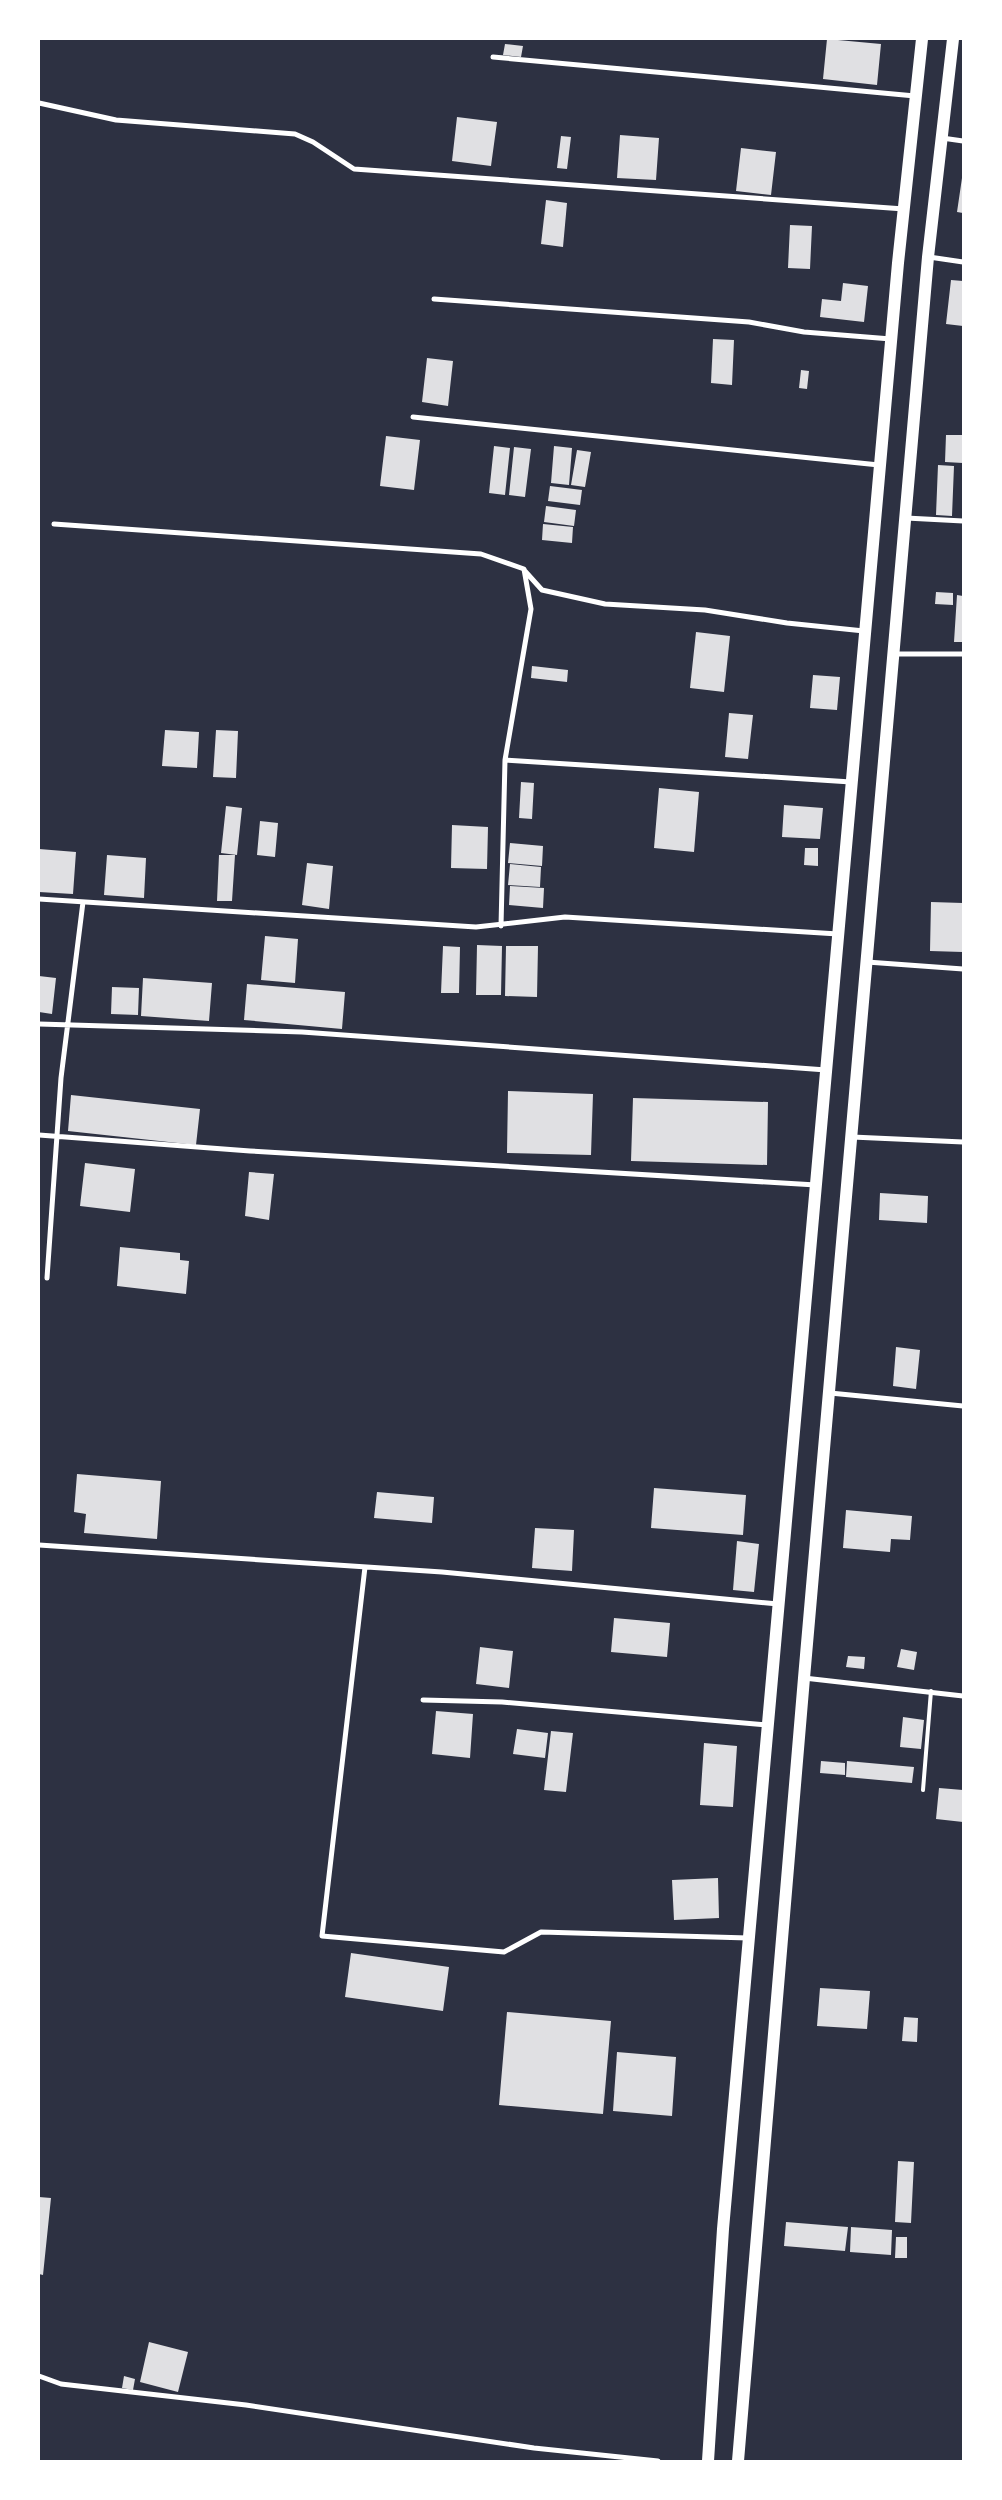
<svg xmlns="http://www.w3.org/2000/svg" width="1002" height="2500" font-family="'Playfair Display',serif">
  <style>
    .building { fill: #e0e0e3 }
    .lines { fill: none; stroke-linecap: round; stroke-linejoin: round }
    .service { stroke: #fff; stroke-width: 4 }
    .minor { stroke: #fff; stroke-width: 5 }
    .primary { stroke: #fff; stroke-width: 12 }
  </style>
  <rect width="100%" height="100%" fill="#2d3142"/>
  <path class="building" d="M827 39 881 44 877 85 823 79Z
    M505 44 523 46 521 57 503 55Z
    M457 117 497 122 491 166 452 161Z
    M620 135 659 138 656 180 617 178Z
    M561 136 571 137 567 169 557 168Z
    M741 148 776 152 771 195 736 191Z
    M962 178H963V213L957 212Z
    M546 200 567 203 563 247 541 244Z
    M790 225 812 226 810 269 788 268Z
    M951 280 963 281V326L946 324Z
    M843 283 868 286 864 322 820 317 822 299 841 301Z
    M713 339 734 340 732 385 711 383Z
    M427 358 453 361 448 406 422 402Z
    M801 370 809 371 807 389 799 388Z
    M946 435H963V463L945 462Z
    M386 436 420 440 414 490 380 486Z
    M494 446 510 448 505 495 489 493Z
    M554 446 572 448 569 485 551 483Z
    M514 447 531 449 525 497 509 495Z
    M577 450 591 452 585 487 571 485Z
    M938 465 954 466 952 516 936 515Z
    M550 486 582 490 580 505 548 501Z
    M546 506 576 510 574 526 544 522Z
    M543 524 573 527 572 543 542 540Z
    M936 592 953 593V605L935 604Z
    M957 595 963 596V642H954Z
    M696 632 730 636 724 692 690 688Z
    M532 666 568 670 567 682 531 678Z
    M813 675 840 677 837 710 810 708Z
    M729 713 753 715 748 759 725 757Z
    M165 730 199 732 197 768 162 766Z
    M216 730 238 731 236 778 213 777Z
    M521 782 534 783 532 819 519 818Z
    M659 788 699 792 694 852 654 848Z
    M784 805 823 808 820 839 782 837Z
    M226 806 242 808 237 855 221 853Z
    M260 821 278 823 275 857 257 855Z
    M452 825 488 827 487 869 451 868Z
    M510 843 543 846 542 866 508 863Z
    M805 848H818V866L804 865Z
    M39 849 76 852 73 894 39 892Z
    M107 855 146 858 144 898 104 895Z
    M219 855H235L232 901H217Z
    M307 863 333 866 329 909 302 905Z
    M510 864 541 867 540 887 508 885Z
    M510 886 544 888 543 908 509 905Z
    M931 902 963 903V952L930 951Z
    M265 936 298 939 295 983 261 980Z
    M477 945 502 946 501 995H476Z
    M443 946 460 947 459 993H441Z
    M506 946H538L537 997 505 996Z
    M39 976 56 978 52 1014 39 1012Z
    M143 978 212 983 209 1021 141 1016Z
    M247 984 345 992 342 1029 244 1020Z
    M112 987 139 988 138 1015 111 1014Z
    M508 1091 593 1094 591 1155 507 1153Z
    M71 1095 200 1109 196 1145 68 1131Z
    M633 1098 768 1102 767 1165 631 1161Z
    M85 1163 135 1169 130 1212 80 1206Z
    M249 1172 274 1174 269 1220 245 1216Z
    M880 1193 928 1196 927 1223 879 1220Z
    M120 1247 180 1253V1260L189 1261 186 1294 117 1286Z
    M896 1347 920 1350 916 1389 893 1386Z
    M77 1474 161 1481 157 1539 84 1533 86 1514 74 1512Z
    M654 1488 746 1495 743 1535 651 1528Z
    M377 1492 434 1497 432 1523 374 1518Z
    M846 1510 912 1516 910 1540 891 1539 890 1552 843 1548Z
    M535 1528 574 1530 572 1571 532 1568Z
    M737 1541 759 1544 754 1592 733 1590Z
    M614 1618 670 1623 667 1657 611 1652Z
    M480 1647 513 1651 509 1688 476 1684Z
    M901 1649 917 1652 914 1670 897 1667Z
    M848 1656 865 1657 864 1669 846 1667Z
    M436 1711 473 1714 470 1758 432 1754Z
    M903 1717 924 1720 921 1749 900 1747Z
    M517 1729 548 1733 545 1758 513 1754Z
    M551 1731 573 1733 566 1792 544 1790Z
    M704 1743 737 1746 733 1807 700 1805Z
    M821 1761 845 1763V1775L820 1773Z
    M847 1761 914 1767 912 1783 846 1777Z
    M939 1788 963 1790V1822L936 1819Z
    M718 1878 719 1918 674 1920 672 1880Z
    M351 1953 449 1967 443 2011 345 1997Z
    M820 1988 870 1991 867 2029 817 2026Z
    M507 2012 611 2021 603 2114 499 2105Z
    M904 2017 918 2018 917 2042 902 2041Z
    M617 2052 676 2057 672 2116 613 2111Z
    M898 2161 914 2162 911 2223 895 2222Z
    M39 2197 51 2198 43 2275 39 2274Z
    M786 2222 848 2227 845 2251 784 2246Z
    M851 2227 892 2230 891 2255 850 2252Z
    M896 2237H907V2258H895Z
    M149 2342 188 2352 178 2392 140 2382Z
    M124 2376 135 2379 133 2390 122 2388Z"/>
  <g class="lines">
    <path class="service" d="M923 1790 931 1691"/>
    <path class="minor" d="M493 57 915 96
      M39 103 116 120 295 134 313 142 354 169 904 209
      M942 138 963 141
      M929 257 963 262
      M434 299 749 322 804 332 891 339
      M413 417 879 465
      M906 518 963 521
      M54 524 481 554 524 569 531 609 505 760 501 926
      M524 570 542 590 605 604 705 610 787 623 864 631
      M894 654H963
      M505 760 851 782
      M39 899 476 927 565 917 838 934
      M867 962 963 969
      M39 1024 302 1032 826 1070
      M39 1135 250 1151 816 1185
      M852 1137 963 1142
      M47 1278 61 1078 83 902
      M830 1393 963 1406
      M39 1545 442 1572 778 1604
      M365 1567 322 1936 504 1952 541 1932 748 1938
      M804 1678 963 1696
      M423 1700 502 1702 767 1725
      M39 2376 61 2384 246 2405 534 2448 658 2461"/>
    <path class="primary" d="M708 2461 723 2229 898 263 922 39
      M738 2461 804 1678 928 257 953 39"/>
  </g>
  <rect width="1002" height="2500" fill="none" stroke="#ffffff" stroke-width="80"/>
</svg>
